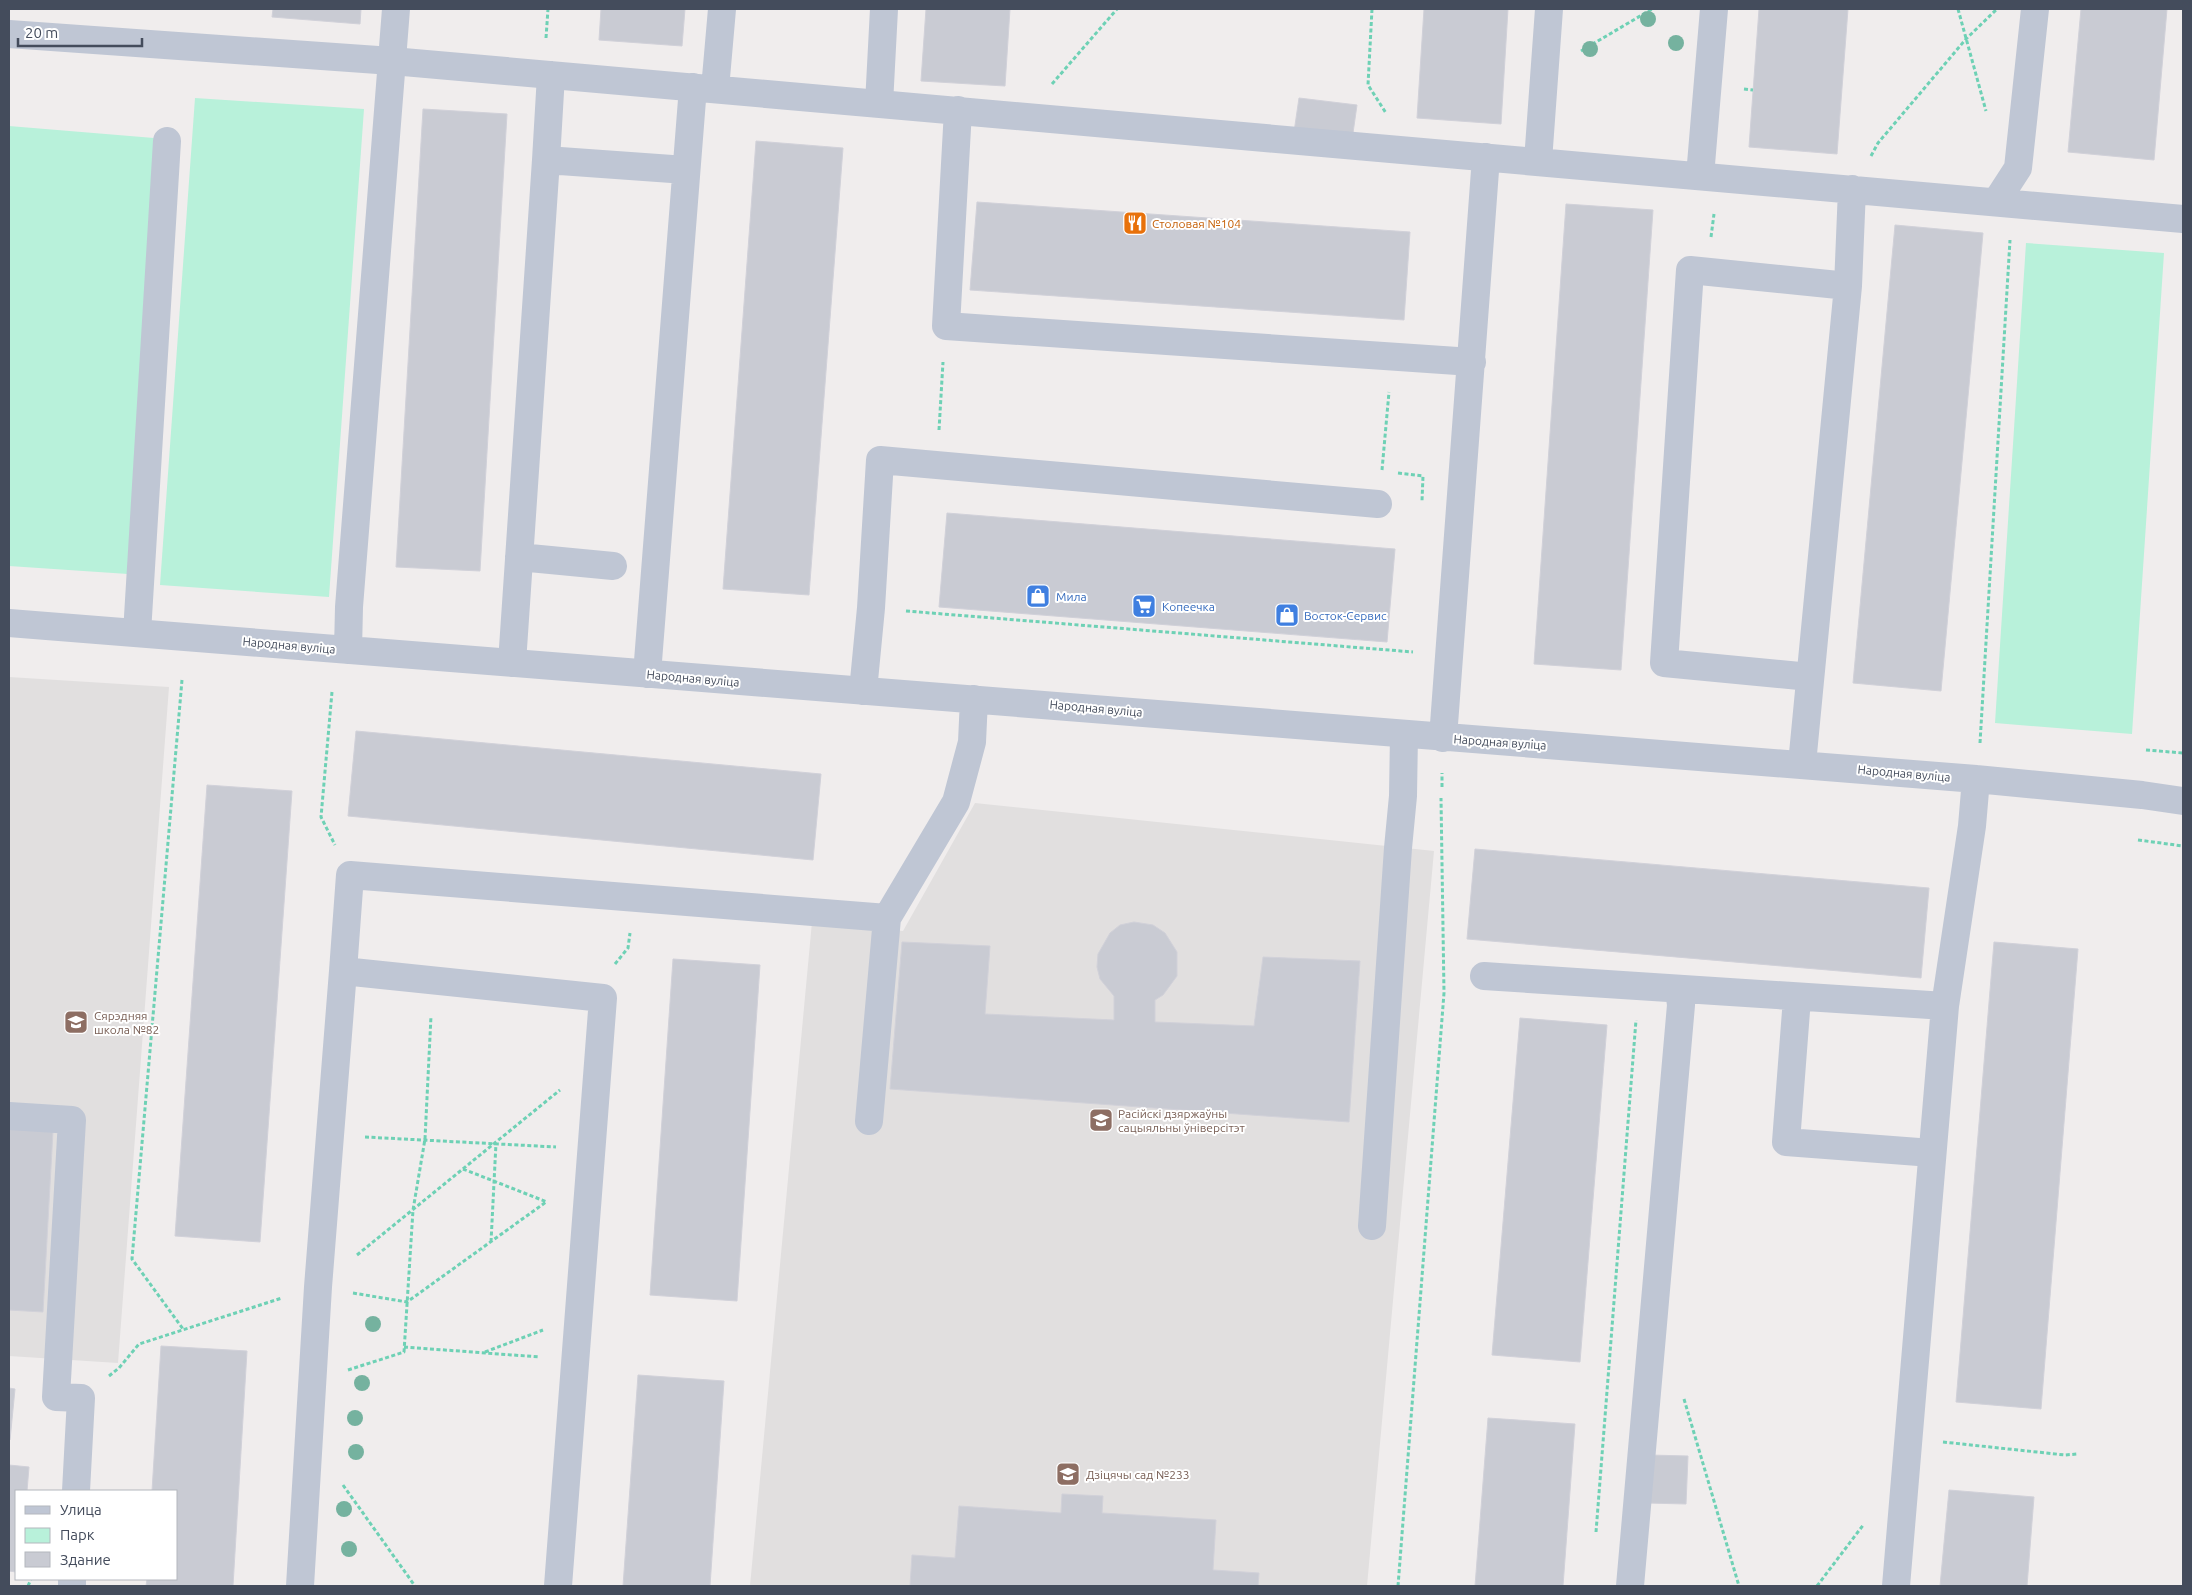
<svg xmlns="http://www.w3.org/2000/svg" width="2192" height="1595" font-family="Ubuntu,sans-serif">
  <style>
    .education { fill: #e1dfdf }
    .green { fill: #b8f1da }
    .building { fill: #c9cbd3; stroke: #d1d1d9 }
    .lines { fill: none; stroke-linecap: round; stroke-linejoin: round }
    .path { stroke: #6ed1b5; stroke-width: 3; stroke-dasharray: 4 2.5; stroke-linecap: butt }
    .minor { stroke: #bfc6d4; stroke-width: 28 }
    .tree { fill: #75b29f }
    .labels { text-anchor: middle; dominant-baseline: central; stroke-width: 4; stroke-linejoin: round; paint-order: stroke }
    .food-label { font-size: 12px; fill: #c56008; stroke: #fff; text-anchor: start }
    .shop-label { font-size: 12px; fill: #366cbe; stroke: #fff; text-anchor: start }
    .street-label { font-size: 12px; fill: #444c5c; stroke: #fff }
    .education-label { font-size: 12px; fill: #785e54; stroke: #fff; text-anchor: start }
  </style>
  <rect width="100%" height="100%" fill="#f0eded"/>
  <path class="education" d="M9 677 169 687 118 1363 9 1356Z
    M975 803 1434 851 1367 1586H750L812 922 903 931Z"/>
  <path class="green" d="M195 98 364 109 329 597 160 585Z
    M9 126 154 138 128 574 9 566Z
    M2026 243 2164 253 2132 734 1995 723Z"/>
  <path class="building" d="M273 9H361L360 24 272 17Z
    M601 9H685L682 46 599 40Z
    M926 9H1010L1005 86 921 81Z
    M1424 9H1508L1501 124 1417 118Z
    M1759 9H1848L1837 154 1749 147Z
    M2081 9H2167L2154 160 2068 152Z
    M1299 98 1357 105 1352 140 1294 132Z
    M423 109 507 114 480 571 396 567Z
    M756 141 843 148 809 595 723 589Z
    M977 202 1410 232 1404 320 970 290Z
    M1566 204 1653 210 1621 670 1534 664Z
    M1895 225 1983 233 1941 691 1853 683Z
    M947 513 1395 549 1387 642 939 607Z
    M356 731 821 774 813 860 348 816Z
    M207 785 292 791 260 1242 175 1236Z
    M1475 849 1929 888 1921 978 1467 939Z
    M1134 922 1153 925 1165 933 1177 952V976L1163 995 1155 1000V1022L1254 1026 1263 957 1360 961 1349 1122 890 1089 902 942 990 946 985 1014 1114 1020V996L1100 979 1097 967 1098 954 1110 933 1120 925Z
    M1994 942 2078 949 2041 1409 1956 1402Z
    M673 959 760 965 737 1301 650 1295Z
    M1520 1018 1607 1025 1580 1362 1492 1355Z
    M9 1129 53 1131 43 1312 9 1310Z
    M161 1346 247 1351 233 1586H146L147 1579H176V1491H152Z
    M638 1375 724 1381 710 1586H623Z
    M9 1388 15 1389 10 1440H9Z
    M1488 1418 1575 1424 1563 1586H1475Z
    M1649 1455 1688 1456 1686 1504 1647 1503Z
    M9 1465 29 1467 27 1491H16V1572L9 1571Z
    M1949 1490 2034 1497 2027 1586H1940Z
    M1062 1494 1103 1496 1102 1513 1216 1520 1213 1570 1259 1573 1258 1586H910L912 1555 955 1558 959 1506 1061 1513Z"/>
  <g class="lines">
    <path class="path" d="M1372 9 1368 85 1386 113
      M1958 9 1986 111
      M546 38 548 9
      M1581 51 1652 9
      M1052 84 1117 9
      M1744 89 1753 90
      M1871 156 1878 143 1966 39 1997 9
      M1711 237 1714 214
      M939 430 943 362
      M1382 470 1389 392
      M1398 473 1423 476 1422 501
      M906 611 1413 652
      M182 680 132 1259 183 1329
      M332 692 321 817 335 845
      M1980 743 2010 240
      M2146 750 2183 753
      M1442 787V773
      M2138 840 2183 846
      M615 964 628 948 630 933
      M365 1137 556 1147
      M463 1169 547 1202
      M491 1242 496 1143
      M357 1255 560 1090
      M353 1293 407 1302 546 1202
      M404 1347 540 1357
      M485 1352 543 1330
      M348 1370 404 1352 413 1210 425 1139 431 1016
      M109 1376 119 1368 139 1344 282 1298
      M1684 1399 1739 1586
      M1943 1442 2065 1455 2077 1454
      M343 1485 415 1586
      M1596 1532 1636 1020
      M28 1586 31 1579
      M1398 1586 1444 993 1441 798
      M1817 1586 1864 1524"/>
    <path class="minor" d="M9 34 392 61 2183 219
      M715 89 722 9
      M879 104 884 9
      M958 110 946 326 1472 362
      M546 160 551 75
      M1538 161 1549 9
      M1700 176 1714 9
      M1996 202 2018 168 2035 9
      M519 557 613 566
      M9 623 1976 779 2142 795 2183 801
      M137 633 167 141
      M348 650 349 607 396 9
      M512 663 546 160 686 170
      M647 674 693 87
      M1810 677 1664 663 1690 270 1848 286
      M863 691 871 608 880 460 1378 504
      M1443 738 1486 157
      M1802 764 1848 286 1852 189
      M343 971 350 875 887 918 956 802 972 742 974 699
      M1484 976 1945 1006 1972 826 1976 779
      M1797 998 1786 1142 1932 1153
      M9 1116 72 1120 56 1397 81 1398 76 1491
      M869 1121 887 918
      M1372 1226 1398 848 1403 796 1404 734
      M72 1586V1579
      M300 1586 318 1287 343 971 603 998 558 1586
      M1630 1586 1681 1005 1679 990
      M1896 1586 1945 1006"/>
  </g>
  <g class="tree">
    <circle cx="1648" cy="19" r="8"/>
    <circle cx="1676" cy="43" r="8"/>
    <circle cx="1590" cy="49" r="8"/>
    <circle cx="373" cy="1324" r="8"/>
    <circle cx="362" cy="1383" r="8"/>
    <circle cx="355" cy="1418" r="8"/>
    <circle cx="356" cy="1452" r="8"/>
    <circle cx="344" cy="1509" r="8"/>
    <circle cx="349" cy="1549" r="8"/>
  </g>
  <defs>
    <g id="restaurant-square" transform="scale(1.25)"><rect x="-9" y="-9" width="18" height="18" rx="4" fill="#e8710a" stroke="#fff"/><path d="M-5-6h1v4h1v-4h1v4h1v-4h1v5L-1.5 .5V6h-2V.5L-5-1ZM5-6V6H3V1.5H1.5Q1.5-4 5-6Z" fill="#fff"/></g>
    <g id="shop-square" transform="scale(1.25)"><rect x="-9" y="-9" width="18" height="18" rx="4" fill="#3f7fe0" stroke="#fff"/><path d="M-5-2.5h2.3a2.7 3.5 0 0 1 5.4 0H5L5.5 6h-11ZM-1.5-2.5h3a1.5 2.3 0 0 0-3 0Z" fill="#fff"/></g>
    <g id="supermarket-square" transform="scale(1.25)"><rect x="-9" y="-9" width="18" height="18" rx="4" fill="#3f7fe0" stroke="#fff"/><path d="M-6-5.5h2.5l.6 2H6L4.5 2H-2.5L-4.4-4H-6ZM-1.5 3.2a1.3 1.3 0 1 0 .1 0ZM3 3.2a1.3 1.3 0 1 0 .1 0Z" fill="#fff"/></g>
    <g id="school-square" transform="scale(1.25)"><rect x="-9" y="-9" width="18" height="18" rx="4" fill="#8d6e63" stroke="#fff"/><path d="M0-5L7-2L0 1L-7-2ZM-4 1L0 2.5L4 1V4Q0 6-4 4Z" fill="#fff"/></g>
    <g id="university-square" transform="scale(1.25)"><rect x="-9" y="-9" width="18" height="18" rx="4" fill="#8d6e63" stroke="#fff"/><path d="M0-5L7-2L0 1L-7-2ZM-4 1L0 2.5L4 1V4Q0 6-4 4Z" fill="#fff"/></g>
  </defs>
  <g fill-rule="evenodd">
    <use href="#restaurant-square" x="1135" y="223"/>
    <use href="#shop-square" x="1038" y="596"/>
    <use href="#supermarket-square" x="1144" y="606"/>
    <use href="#shop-square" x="1287" y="615"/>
    <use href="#school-square" x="76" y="1022"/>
    <use href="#university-square" x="1101" y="1120"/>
    <use href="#school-square" x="1068" y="1474"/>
  </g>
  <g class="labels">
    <g class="food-label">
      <text x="1152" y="223">Столовая №104</text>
    </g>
    <g class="shop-label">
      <text x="1056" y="596">Мила</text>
      <text x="1162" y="606">Копеечка</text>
      <text x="1304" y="615">Восток-Сервис</text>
    </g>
    <g class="street-label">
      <text transform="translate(289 645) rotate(5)">Народная вуліца</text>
      <text transform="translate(693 678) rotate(5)">Народная вуліца</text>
      <text transform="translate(1096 708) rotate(5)">Народная вуліца</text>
      <text transform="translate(1500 742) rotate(4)">Народная вуліца</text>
      <text transform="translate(1904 773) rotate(5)">Народная вуліца</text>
    </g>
    <g class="education-label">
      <text x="94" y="1015">Сярэдняя<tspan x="94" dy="14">школа №82</tspan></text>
      <text x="1118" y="1113">Расійскі дзяржаўны<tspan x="1118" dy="14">сацыяльны ўніверсітэт</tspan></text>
      <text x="1086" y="1474">Дзіцячы сад №233</text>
    </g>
  </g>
  <rect width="2192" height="1595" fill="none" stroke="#444c5c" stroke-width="20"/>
  <rect x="15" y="1490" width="162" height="90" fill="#ffffff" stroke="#b4b7be"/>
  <rect x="25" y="1506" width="25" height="8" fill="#bfc6d4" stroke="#b4b7be"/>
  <text x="60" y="1515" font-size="15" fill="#444c5c">Улица</text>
  <rect x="25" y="1528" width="25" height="15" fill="#b8f1da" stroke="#b4b7be"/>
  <text x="60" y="1540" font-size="15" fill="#444c5c">Парк</text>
  <rect x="25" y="1552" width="25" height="15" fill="#c9cbd3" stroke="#b4b7be"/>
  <text x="60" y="1565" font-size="15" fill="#444c5c">Здание</text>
  <path d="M18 38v8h124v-8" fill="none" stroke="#444c5c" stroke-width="2.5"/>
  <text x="25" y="38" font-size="15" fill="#444c5c" stroke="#ffffff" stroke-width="4" paint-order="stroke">20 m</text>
</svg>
